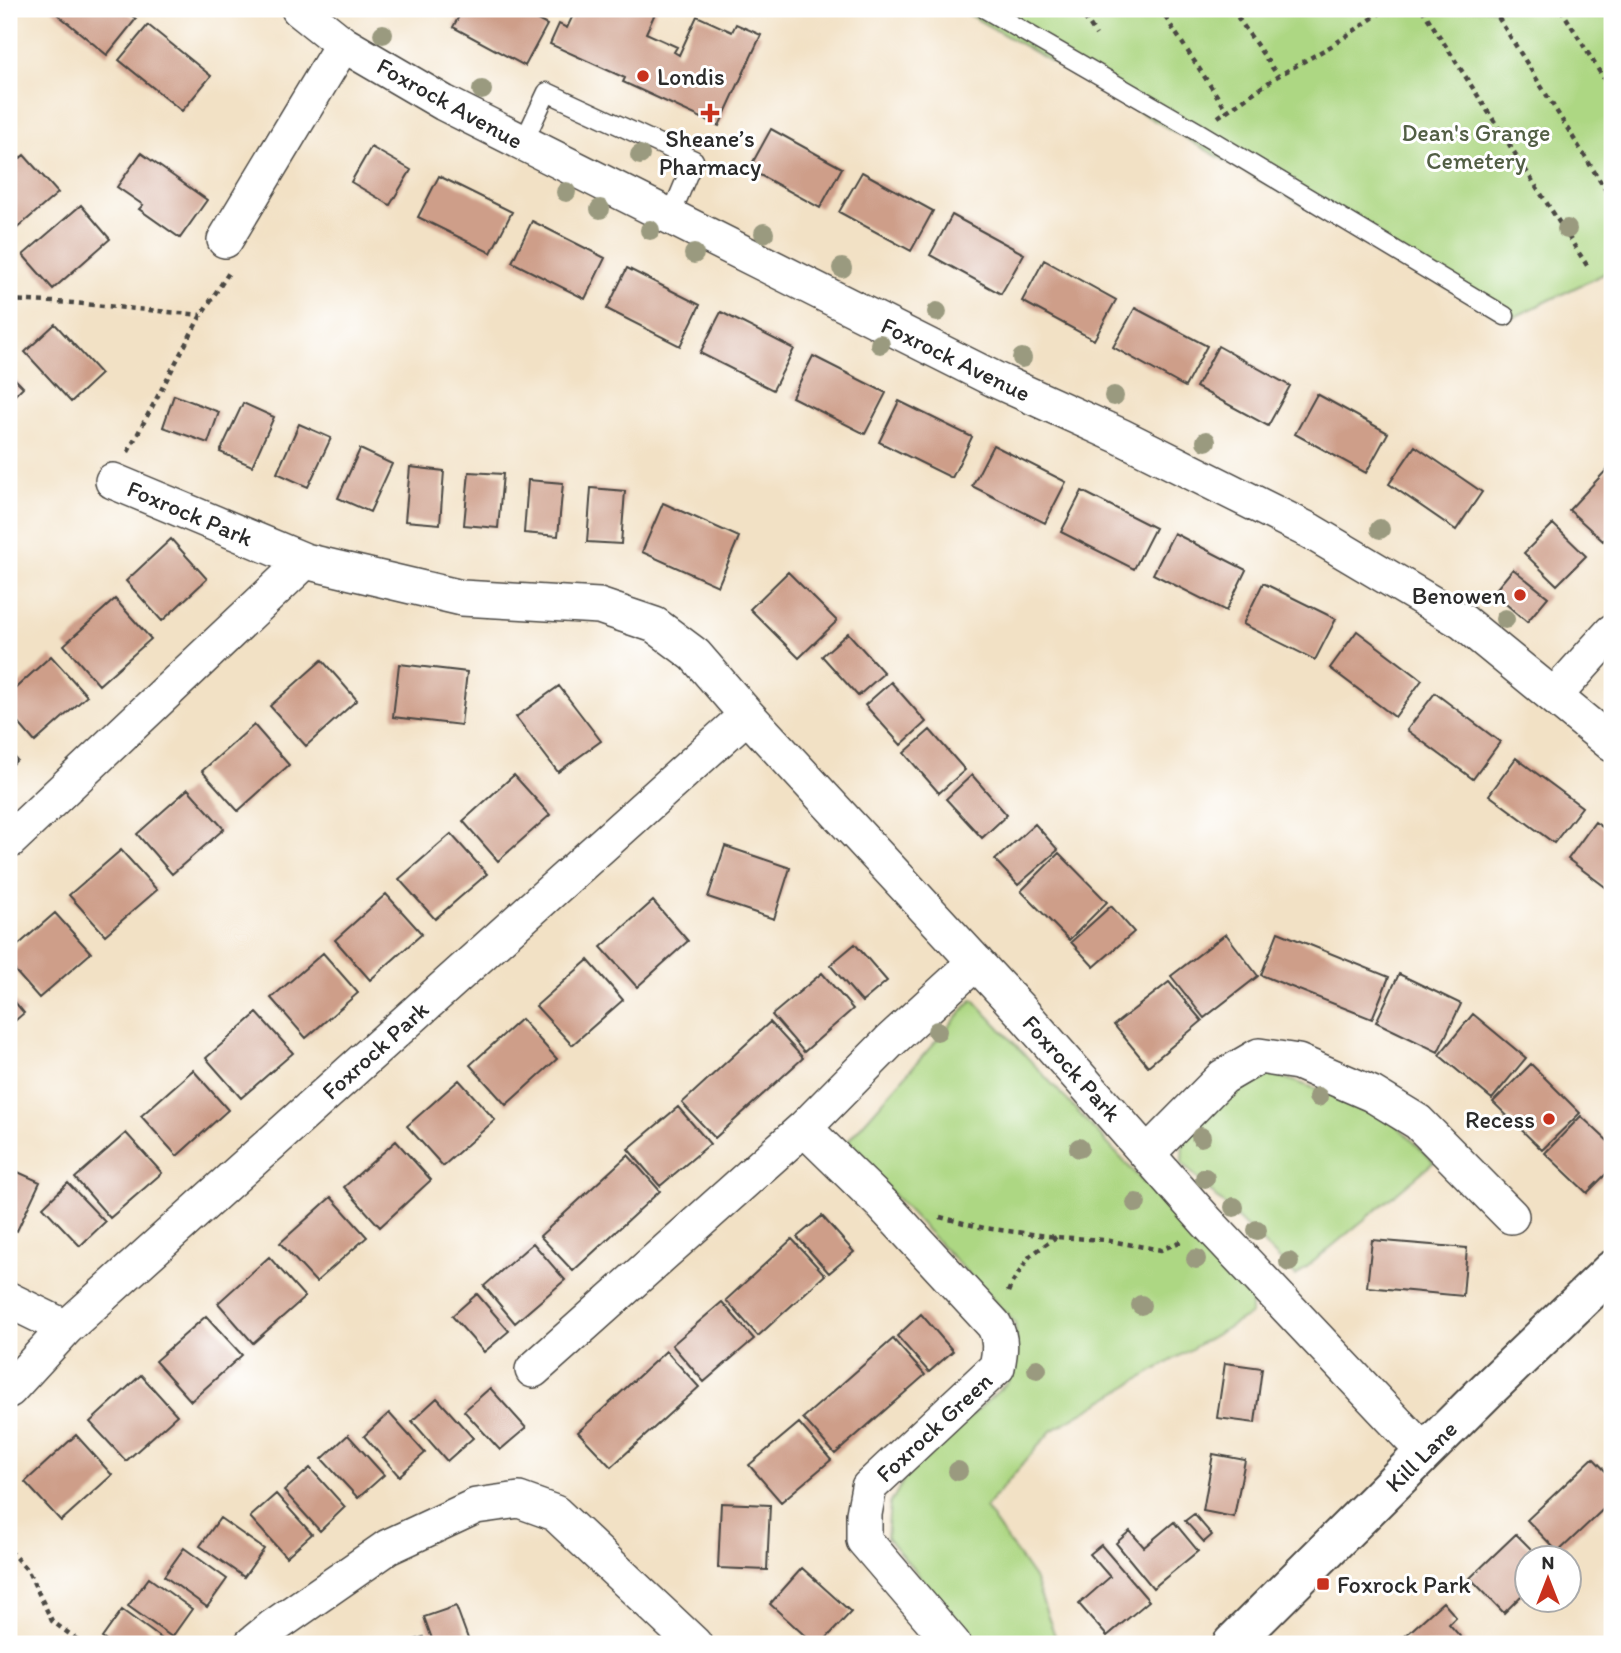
<svg xmlns="http://www.w3.org/2000/svg" width="1621" height="1653" font-family="Itim,sans-serif">
  <style>
    .green { fill: #add783; stroke: #6c8157; stroke-width: 2 }
    .building { fill: #ce9e89 }
    .lines { fill: none; stroke-linecap: round; stroke-linejoin: round }
    .service-casing { stroke: #494642; stroke-width: 21 }
    .minor-casing { stroke: #494642; stroke-width: 38 }
    .secondary-casing { stroke: #494642; stroke-width: 42 }
    .path { stroke: #494642; stroke-width: 4.5; stroke-dasharray: 5 5; stroke-linecap: butt }
    .service { stroke: #fff; stroke-width: 18 }
    .minor { stroke: #fff; stroke-width: 35 }
    .secondary { stroke: #fff; stroke-width: 38 }
    .tree { fill: #9a9a7f }
    .poi-dot { fill: #c8321e; stroke: #fff; stroke-width: 2.5 }
    .labels { text-anchor: middle; dominant-baseline: central; stroke-width: 6; stroke-linejoin: round; paint-order: stroke }
    .poi-label { font-size: 24px; fill: #2b2b2b; stroke: #fff; text-anchor: start }
    .street-label { font-size: 24px; fill: #2b2b2b; stroke: #fff }
    .park-label { font-size: 24px; fill: #525f45; stroke: #fff }
  </style>
  <rect width="100%" height="100%" fill="#fff"/>
  <filter id="ink" filterUnits="userSpaceOnUse"><feTurbulence type="fractalNoise" baseFrequency=".0143" numOctaves="2"/><feDisplacementMap in="SourceGraphic" scale="14" xChannelSelector="R" yChannelSelector="G"/><feConvolveMatrix kernelMatrix="1 2 1 2 8 2 1 2 1" color-interpolation-filters="sRGB"/></filter>
  <filter id="wash" filterUnits="userSpaceOnUse"><feTurbulence type="fractalNoise" baseFrequency=".00686" numOctaves="4" result="noise"/><feDisplacementMap in="SourceGraphic" scale="28" xChannelSelector="R" yChannelSelector="G"/><feGaussianBlur stdDeviation="1.57" result="paint"/><feColorMatrix in="noise" values="0 0 0 0 0 0 0 0 0 0 0 0 0 0 0 0 0 1.4 0 .05"/><feComposite in="paint" operator="in"/></filter>
  <g filter="url(#wash)">
    <rect width="100%" height="100%" fill="#f2e1c5"/>
    <path class="green" d="M959 9H1612V270L1506 321Z
      M973 999 1251 1298V1314L1051 1431 985 1508 1034 1578 1058 1644H978L887 1538 890 1504 906 1476 1008 1382 1017 1352 1015 1323 845 1144Z
      M1256 1067 1281 1077 1338 1096 1373 1102 1434 1162 1296 1276 1182 1163 1183 1135Z"/>
    <g id="blocks">
      <path class="building" d="M51 9H123L136 19 107 55Z
        M463 9H517L547 25 525 66 453 27Z
        M576 9H657L646 33 677 47 674 52 679 55 697 16 732 32 736 24 761 35 719 126 623 82 625 78 550 44 559 24 567 28Z
        M148 25 211 76 182 111 119 60Z
        M771 129 842 168 820 208 749 169Z
        M371 147 411 170 390 205 351 182Z
        M141 153 207 200 180 238 139 209 143 205 117 187Z
        M24 155 58 193 9 235V168Z
        M862 172 933 211 911 251 839 212Z
        M439 176 512 212 491 253 418 217Z
        M81 205 110 239 53 289 23 255Z
        M952 215 1024 254 1001 294 930 255Z
        M532 221 605 258 585 299 512 262Z
        M1044 260 1116 300 1094 340 1022 301Z
        M627 268 700 305 680 346 607 309Z
        M1135 308 1207 346 1185 387 1113 347Z
        M721 312 794 349 773 390 700 353Z
        M55 324 101 374 71 402 25 352Z
        M1218 346 1290 386 1268 426 1196 387Z
        M813 356 886 393 865 434 792 397Z
        M9 373 23 387 9 401Z
        M1317 394 1388 433 1366 473 1295 434Z
        M174 395 219 412 208 443 163 427Z
        M899 401 972 437 952 478 879 442Z
        M243 403 274 417 252 466 220 452Z
        M299 424 331 438 308 487 277 473Z
        M993 445 1066 482 1045 523 972 486Z
        M1415 446 1482 492 1456 530 1389 484Z
        M360 449 392 464 370 512 338 498Z
        M1612 464V532L1603 541 1569 510Z
        M410 467 444 471 440 524 405 521Z
        M469 472 503 474 498 528 464 525Z
        M528 480 563 483 558 536 524 533Z
        M591 488 625 491 621 544 587 542Z
        M1082 491 1155 528 1134 569 1061 532Z
        M663 503 739 537 718 586 642 552Z
        M1553 524 1586 556 1557 585 1524 553Z
        M1174 533 1246 570 1226 611 1153 574Z
        M171 539 207 579 162 621 126 581Z
        M1513 569 1548 597 1527 622 1493 593Z
        M788 572 837 621 799 658 750 609Z
        M1263 583 1336 619 1315 660 1243 624Z
        M115 599 151 639 99 685 64 645Z
        M1357 631 1422 680 1395 717 1330 668Z
        M848 633 884 673 858 696 822 656Z
        M51 656 87 696 35 742 9 712V694Z
        M322 660 357 700 306 746 270 706Z
        M399 664 467 672 461 725 393 717Z
        M891 682 926 722 901 745 865 705Z
        M559 686 601 741 558 772 516 717Z
        M1435 693 1500 742 1473 779 1407 730Z
        M254 725 289 765 238 811 202 771Z
        M930 730 965 770 939 793 904 753Z
        M9 751 17 760 9 768Z
        M1516 758 1582 807 1554 843 1489 795Z
        M514 775 550 815 498 861 463 821Z
        M972 775 1007 815 982 838 946 799Z
        M188 789 224 829 172 874 137 834Z
        M1595 822 1612 834V892L1568 859Z
        M1035 824 1058 850 1018 885 995 860Z
        M451 834 487 874 435 919 399 879Z
        M725 846 790 868 774 919 708 897Z
        M121 850 157 890 105 935 69 895Z
        M1059 853 1107 902 1069 940 1021 891Z
        M386 894 422 934 370 980 335 940Z
        M653 901 688 941 637 987 601 947Z
        M1111 906 1134 932 1094 967 1071 942Z
        M55 913 91 953 39 998 9 964V953Z
        M1278 932 1389 977 1372 1019 1261 975Z
        M1226 934 1258 976 1204 1018 1171 976Z
        M855 944 887 981 862 1002 830 965Z
        M323 953 358 993 306 1038 271 998Z
        M588 960 623 1000 572 1045 536 1006Z
        M822 973 853 1009 804 1052 772 1015Z
        M1399 974 1461 1004 1438 1052 1376 1022Z
        M1169 982 1202 1021 1148 1066 1114 1025Z
        M9 995 24 1013 9 1026Z
        M257 1013 293 1053 241 1098 206 1058Z
        M1473 1014 1526 1058 1492 1099 1439 1055Z
        M521 1019 557 1059 506 1105 470 1065Z
        M770 1022 803 1058 715 1138 682 1103Z
        M1531 1064 1580 1113 1542 1150 1493 1102Z
        M193 1070 228 1110 177 1156 141 1116Z
        M459 1080 495 1120 443 1166 407 1126Z
        M678 1107 710 1144 660 1186 628 1149Z
        M1581 1116 1612 1145V1168L1587 1193 1545 1153Z
        M126 1133 162 1173 110 1218 75 1178Z
        M396 1141 431 1180 380 1227 344 1187Z
        M628 1155 660 1191 573 1271 540 1236Z
        M9 1168 40 1182 17 1231 9 1227Z
        M68 1183 105 1222 80 1246 43 1207Z
        M331 1197 367 1237 316 1282 280 1243Z
        M822 1216 854 1252 829 1273 797 1237Z
        M792 1239 825 1275 758 1336 726 1300Z
        M1372 1240 1467 1248 1463 1296 1367 1287Z
        M533 1243 565 1280 515 1323 484 1286Z
        M269 1257 305 1297 253 1343 218 1303Z
        M477 1294 509 1331 484 1352 452 1316Z
        M722 1302 754 1339 704 1382 672 1345Z
        M921 1314 953 1351 929 1372 897 1336Z
        M206 1316 242 1355 191 1401 155 1361Z
        M893 1339 925 1375 835 1454 803 1418Z
        M666 1351 699 1387 611 1467 578 1432Z
        M1225 1363 1262 1368 1255 1423 1217 1418Z
        M141 1375 177 1415 126 1461 90 1422Z
        M490 1388 526 1428 500 1450 464 1411Z
        M437 1398 473 1438 447 1461 412 1421Z
        M389 1413 425 1453 399 1476 364 1436Z
        M799 1423 831 1460 781 1502 749 1465Z
        M76 1435 112 1475 61 1521 25 1482Z
        M348 1435 384 1475 358 1498 322 1459Z
        M1213 1454 1245 1460 1234 1517 1203 1511Z
        M1593 1458 1612 1478V1501L1558 1552 1527 1520Z
        M310 1468 345 1507 320 1531 284 1491Z
        M276 1494 312 1534 286 1557 250 1517Z
        M721 1503 770 1505 767 1570 718 1568Z
        M1194 1514 1212 1535 1204 1542 1185 1521Z
        M220 1518 264 1549 244 1577 200 1546Z
        M1174 1522 1198 1551 1153 1588 1116 1543 1130 1531 1144 1547Z
        M1516 1534 1540 1558H1527L1526 1591 1504 1613 1470 1578Z
        M1101 1545 1149 1601 1107 1636 1079 1604 1110 1577 1090 1554Z
        M184 1548 227 1579 207 1607 164 1576Z
        M802 1568 851 1612 821 1644H814L770 1604Z
        M149 1578 192 1609 172 1637 128 1606Z
        M1443 1602 1456 1617 1449 1624 1467 1644H1411L1404 1637Z
        M456 1606 470 1644H434L424 1617Z
        M122 1610 165 1641 163 1644H111L102 1638Z
        M423 1637 426 1644H403Z"/>
    </g>
  </g>
  <g filter="url(#ink)">
    <use href="#blocks" fill-opacity="0" stroke="#494642" stroke-width="2"/>
    <g class="lines">
      <g class="service-casing">
        <path id="service" d="M985 9 1198 132 1505 316
          M523 143 547 92 694 160 670 217"/>
      </g>
      <g class="minor-casing">
        <path id="minor" d="M299 9 343 44 444 103 996 380 1120 436 1310 531 1463 622 1612 744
          M225 240 343 44
          M113 481 305 561 462 598 599 606 655 625 695 655 747 715 1021 1011 1207 1222 1425 1453
          M1554 696 1612 632
          M9 841 305 561
          M804 1128 884 1206 994 1325C1002 1339 1000 1352 997 1367L869 1487 864 1514V1540L953 1644
          M1148 1153 1223 1077 1259 1056 1298 1062 1372 1094 1418 1122 1511 1216
          M9 1300 66 1328
          M533 1370 804 1128 889 1042 976 962
          M9 1390 66 1328 747 715
          M252 1644 273 1627 388 1547 476 1506 519 1500 555 1513 694 1644"/>
      </g>
      <g class="secondary-casing">
        <path id="secondary" d="M1232 1644 1486 1391 1612 1270"/>
      </g>
      <path class="path" d="M1079 9 1096 35
        M1160 9 1227 111
        M1232 9 1278 76
        M1422 9 1588 267
        M1493 9 1612 200
        M1561 9 1612 92
        M1218 117 1278 76 1333 45 1386 9
        M9 300 73 303 201 315
        M128 452 201 315 230 271
        M940 1217 984 1228 1056 1237 1105 1240 1161 1250 1182 1241
        M1008 1292 1012 1283 1030 1256 1056 1237
        M9 1550 28 1571 52 1621 83 1644"/>
      <use href="#service" class="service"/>
      <use href="#minor" class="minor"/>
      <use href="#secondary" class="secondary"/>
    </g>
    <g class="tree">
      <circle cx="383" cy="34" r="10"/>
      <circle cx="482" cy="90" r="10"/>
      <circle cx="640" cy="155" r="10"/>
      <circle cx="566" cy="192" r="10"/>
      <circle cx="600" cy="209" r="10"/>
      <circle cx="1567" cy="229" r="10"/>
      <circle cx="650" cy="230" r="10"/>
      <circle cx="764" cy="233" r="10"/>
      <circle cx="694" cy="254" r="10"/>
      <circle cx="842" cy="268" r="10"/>
      <circle cx="937" cy="312" r="10"/>
      <circle cx="880" cy="344" r="10"/>
      <circle cx="1022" cy="358" r="10"/>
      <circle cx="1114" cy="396" r="10"/>
      <circle cx="1206" cy="441" r="10"/>
      <circle cx="1380" cy="529" r="10"/>
      <circle cx="1505" cy="619" r="10"/>
      <circle cx="937" cy="1031" r="10"/>
      <circle cx="1318" cy="1097" r="10"/>
      <circle cx="1201" cy="1137" r="10"/>
      <circle cx="1079" cy="1148" r="10"/>
      <circle cx="1205" cy="1178" r="10"/>
      <circle cx="1136" cy="1203" r="10"/>
      <circle cx="1234" cy="1207" r="10"/>
      <circle cx="1257" cy="1230" r="10"/>
      <circle cx="1196" cy="1259" r="10"/>
      <circle cx="1289" cy="1262" r="10"/>
      <circle cx="1141" cy="1305" r="10"/>
      <circle cx="1037" cy="1369" r="10"/>
      <circle cx="958" cy="1471" r="10"/>
    </g>
  </g>
  <g class="poi-dot">
    <circle cx="643" cy="76" r="7"/>
    <path d="M706.5 102.5h7v7h7v7h-7v7h-7v-7h-7v-7h7z"/>
    <circle cx="1520" cy="595" r="7"/>
    <circle cx="1549" cy="1119" r="7"/>
    <rect x="1316" y="1577" width="14" height="14" rx="3.5"/>
  </g>
  <g class="labels">
    <g class="poi-label">
      <text x="657" y="76">Londis</text>
      <text x="710" y="138" text-anchor="middle">Sheane’s<tspan x="710" dy="28">Pharmacy</tspan></text>
      <text x="1506" y="595" text-anchor="end">Benowen</text>
      <text x="1535" y="1119" text-anchor="end">Recess</text>
      <text x="1337" y="1584">Foxrock Park</text>
    </g>
    <g class="street-label">
      <text transform="translate(450 103) rotate(29)">Foxrock Avenue</text>
      <text transform="translate(956 359) rotate(26)">Foxrock Avenue</text>
      <text transform="translate(190 513) rotate(23)">Foxrock Park</text>
      <text transform="translate(375 1050) rotate(-42)">Foxrock Park</text>
      <text transform="translate(1072 1068) rotate(48)">Foxrock Park</text>
      <text transform="translate(934 1427) rotate(-43)">Foxrock Green</text>
      <text transform="translate(1421 1456) rotate(-45)">Kill Lane</text>
    </g>
    <g class="park-label">
      <text x="1476" y="132">Dean's Grange<tspan x="1476" dy="28">Cemetery</tspan></text>
    </g>
  </g>
  <rect width="1621" height="1653" fill="none" stroke="#fff" stroke-width="35"/>
  <g transform="translate(1548 1579)"><circle r="33" fill="#ffffff" stroke="#aaaaaa" stroke-width="2"/>
  <path d="M0-5L12 26L0 18L-12 26Z" fill="#c8321e"/>
  <text y="-10" font-size="19" font-weight="bold" text-anchor="middle" fill="#2b2b2b">N</text>
  </g>
</svg>
